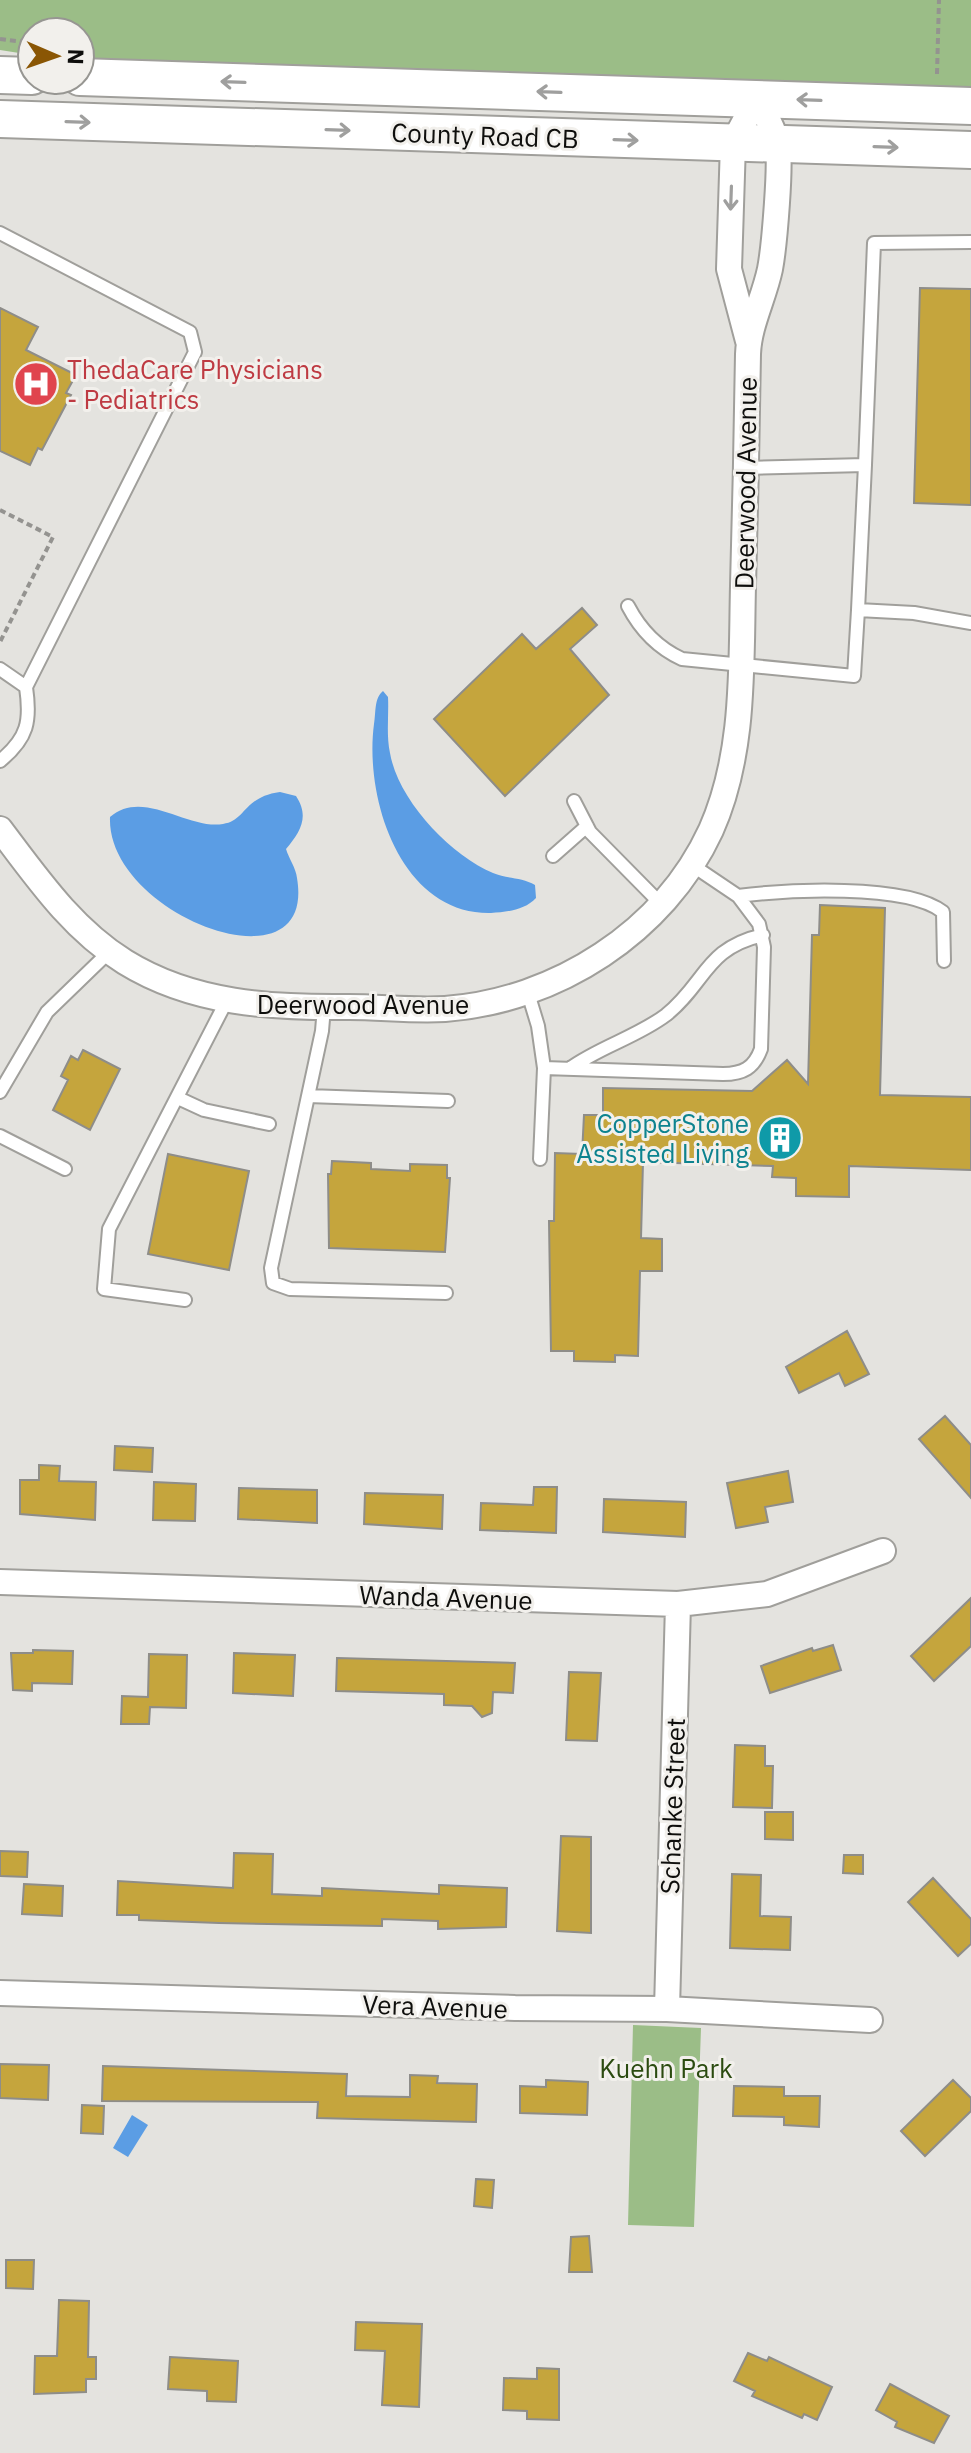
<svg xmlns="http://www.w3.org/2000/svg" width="971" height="2453" font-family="'IBM Plex Sans',sans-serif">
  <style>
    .green { fill: #9bbd87 }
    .water { fill: #5b9de4 }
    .building { fill: #c5a53d; stroke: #8e8d89; stroke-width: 2 }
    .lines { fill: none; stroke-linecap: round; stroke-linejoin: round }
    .service-casing { stroke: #a09f9b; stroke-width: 16 }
    .minor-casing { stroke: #a09f9b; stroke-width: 28 }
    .secondary-casing { stroke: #a09f9b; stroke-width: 40 }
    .path { stroke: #949390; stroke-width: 4; stroke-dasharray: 6 4; stroke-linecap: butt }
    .service { stroke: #fff; stroke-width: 12 }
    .minor { stroke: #fff; stroke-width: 24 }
    .secondary { stroke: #fff; stroke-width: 36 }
    .oneway { stroke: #9f9f9e }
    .labels { text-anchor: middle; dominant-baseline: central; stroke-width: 6; stroke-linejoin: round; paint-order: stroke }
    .street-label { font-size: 26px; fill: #0e0e0c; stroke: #f2f0ec }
    .health-label { font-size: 26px; fill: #be3a42; stroke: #f2f0ec; text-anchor: start }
    .culture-label { font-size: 26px; fill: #0d838f; stroke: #f2f0ec; text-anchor: end }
    .park-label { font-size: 26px; fill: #2b4b10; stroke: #f2f0ec }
  </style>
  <rect width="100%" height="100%" fill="#e4e3df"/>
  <path class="green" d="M0 0H971V89L80 60V32H32V55L0 50Z
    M633 2025 701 2028 694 2227 628 2225Z"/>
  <path class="water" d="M383 691 388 697C389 715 386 734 390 753 398 800 450 855 493 873 507 879 522 877 535 885L536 898C525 910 507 912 491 913 401 915 364 799 374 724 376 713 374 698 383 691Z
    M280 792 296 796C310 817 300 832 286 849 289 859 296 868 297 878 317 995 106 915 110 817 143 788 188 830 223 824 246 821 243 797 280 792Z
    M132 2115 148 2125 128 2157 113 2148Z"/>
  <path class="building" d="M920 288 971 289V505L914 503Z
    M0 308 38 327 26 350 76 375 66 393 71 395 42 450 38 448 30 465 0 451Z
    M582 608 597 625 570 649 609 695 505 796 434 719 522 634 536 649Z
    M820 905 885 908 880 1095 971 1097V1170L849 1166V1197L796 1196V1178L772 1177 773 1166 643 1162 641 1238 662 1239V1271H640L638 1356 615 1355V1362L574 1361V1351H551L549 1221H554L555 1153 582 1154 584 1115H603V1088L752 1091 787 1060 808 1084 812 935H819Z
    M83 1050 120 1069 90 1130 53 1110 68 1080 61 1076 71 1056 78 1060Z
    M168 1154 249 1171 229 1270 148 1254Z
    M332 1161 371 1163V1169L410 1171V1164L447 1165V1178H450L445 1252 329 1248 328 1174H331Z
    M847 1331 869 1374 845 1386 839 1373 799 1393 786 1367Z
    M945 1416 971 1445V1498L919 1439Z
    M115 1446 153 1448 152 1472 114 1470Z
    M39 1465 60 1466 59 1481 96 1482 95 1520 20 1514V1480H39Z
    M788 1471 793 1502 765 1507 768 1522 736 1528 727 1483Z
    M154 1482 196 1484 195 1521 153 1520Z
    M534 1487H557L556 1533 480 1530 481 1503 533 1505Z
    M239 1488 317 1490V1523L238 1519Z
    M365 1493 443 1495 442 1529 364 1524Z
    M604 1499 686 1502 685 1537 603 1532Z
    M971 1598V1646L934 1681 911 1656Z
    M833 1645 841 1670 770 1693 761 1666 812 1648 813 1651Z
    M33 1650 73 1651 72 1684 32 1683V1691L13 1690 11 1653H33Z
    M234 1653 295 1655 293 1696 233 1693Z
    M149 1654 187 1655 186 1708 150 1707 149 1724H121L122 1696 148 1697Z
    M337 1658 515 1663 513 1693 493 1692 492 1713 482 1717 472 1706 444 1705V1694L336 1691Z
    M569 1672 601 1673 597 1741 566 1740Z
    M735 1745 765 1746V1766H773L772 1808 733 1807Z
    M765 1812H793V1840L765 1839Z
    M561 1836 591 1837V1933L557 1931Z
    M0 1851 28 1852 27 1877 0 1876Z
    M234 1853 273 1854 272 1894 322 1896V1888L439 1894V1885L507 1888 506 1927 438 1929V1921L382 1919V1926L219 1923 139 1920V1915H117L118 1881 233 1888Z
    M844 1855H863V1874L843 1873Z
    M732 1874 761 1875 760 1916 791 1917 790 1950 730 1948Z
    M933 1878 971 1919V1944L958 1956 908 1902Z
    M24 1884 63 1886 62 1916 22 1914Z
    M0 2064 49 2065 48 2100 0 2098Z
    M103 2066 347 2074 346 2096 410 2097V2075L438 2076 437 2083 477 2084 476 2122 317 2118 318 2102 102 2101Z
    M546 2080 588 2082 587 2115 520 2113V2086L546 2087Z
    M953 2080 971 2098V2111L925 2156 901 2131Z
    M734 2086 784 2087V2096H820L819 2127 784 2125V2117L733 2116Z
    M82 2105 104 2106 103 2134 81 2133Z
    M476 2179 494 2180 492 2208 474 2206Z
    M589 2236 592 2272H569L571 2237Z
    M6 2260H34L33 2289 6 2288Z
    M59 2300 89 2301 88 2357H96V2379H86V2392L34 2394 35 2356H57Z
    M356 2322 422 2324 419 2407 382 2405 385 2351 355 2350Z
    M748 2353 767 2361 769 2357 832 2387 817 2420 804 2414 802 2418 752 2396 755 2391 734 2381Z
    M170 2357 238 2361 236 2402 207 2401V2391L168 2389Z
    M537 2368 559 2369V2420L527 2419V2411L503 2410 504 2378 537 2379Z
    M890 2384 949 2416 934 2443 895 2427 897 2422 876 2410Z"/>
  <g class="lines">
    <g class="service-casing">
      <path id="service" d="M0 233 190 332 195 352 26 687C31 721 28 738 0 761
        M865 465 874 243 971 242
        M746 468 865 465 858 610
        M628 606C640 629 658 648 682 659L854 676 858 610 914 613 971 623
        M0 669 26 687
        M574 801 590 832 662 905
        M553 856 587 826
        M738 896C785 890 906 883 943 912L944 961
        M528 993 538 1026 544 1068 723 1074C743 1074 754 1068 761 1049L764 947 759 924 738 896 692 865
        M324 1007 322 1031 271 1268 273 1283 290 1289 446 1293
        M569 1069C599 1047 637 1037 666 1015 706 983 705 948 763 935
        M0 1092 47 1012 110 951
        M308 1096 448 1101
        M178 1098 204 1110 269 1124
        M0 1136 65 1169
        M540 1159 544 1068
        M185 1300 104 1289 109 1229 227 1000"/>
    </g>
    <g class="minor-casing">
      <path id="minor" d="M748 341 729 269 733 143 757 98
        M0 829C37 878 72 929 125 962 193 1004 272 1008 349 1007 381 1007 413 1011 445 1009 556 1001 664 932 711 830 745 754 741 667 743 586 745 509 747 431 748 354 749 325 764 298 770 269 774 248 782 160 777 142 773 127 764 112 757 98
        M0 1582 678 1604 767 1594 883 1551
        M0 1993 515 2008 667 2009 870 2020
        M667 2009 678 1604"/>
    </g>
    <g class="secondary-casing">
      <path id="secondary" d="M0 75 32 76
        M80 77 971 106
        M0 119 971 150"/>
    </g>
    <path class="path" d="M0 39 32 43
      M937 74 939 0
      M0 510 53 537 0 642"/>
    <use href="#service" class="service"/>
    <use href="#minor" class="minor"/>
    <use href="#secondary" class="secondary"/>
  </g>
  <defs><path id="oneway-shaft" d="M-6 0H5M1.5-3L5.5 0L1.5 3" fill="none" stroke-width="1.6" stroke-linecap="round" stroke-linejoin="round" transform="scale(2)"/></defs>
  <g class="oneway">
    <use href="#oneway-shaft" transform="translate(233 82) rotate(-178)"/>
    <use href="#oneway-shaft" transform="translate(549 92) rotate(-178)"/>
    <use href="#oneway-shaft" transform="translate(809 100) rotate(-178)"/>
    <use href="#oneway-shaft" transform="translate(78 122) rotate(2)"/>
    <use href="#oneway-shaft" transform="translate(338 130) rotate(2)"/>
    <use href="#oneway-shaft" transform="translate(626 140) rotate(2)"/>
    <use href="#oneway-shaft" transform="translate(886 147) rotate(2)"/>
    <use href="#oneway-shaft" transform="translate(731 198) rotate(92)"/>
  </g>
  <defs>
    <g id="hospital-disc" transform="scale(2.3)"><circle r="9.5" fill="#e0444e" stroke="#f2f0ec"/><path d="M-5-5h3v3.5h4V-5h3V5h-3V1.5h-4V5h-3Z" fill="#fff"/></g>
    <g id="building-disc" transform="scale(2.3)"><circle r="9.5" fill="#0f9aa8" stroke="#f2f0ec"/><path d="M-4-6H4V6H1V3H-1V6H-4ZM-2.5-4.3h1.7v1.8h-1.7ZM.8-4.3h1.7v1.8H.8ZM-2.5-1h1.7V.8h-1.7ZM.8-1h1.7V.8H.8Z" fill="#fff"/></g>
  </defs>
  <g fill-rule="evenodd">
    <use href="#hospital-disc" x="36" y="384"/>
    <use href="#building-disc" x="780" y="1138"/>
  </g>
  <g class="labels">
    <g class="street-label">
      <text transform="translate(485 135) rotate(2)">County Road CB</text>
      <text transform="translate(745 483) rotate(-89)">Deerwood Avenue</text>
      <text x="363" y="1004">Deerwood Avenue</text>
      <text transform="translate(446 1597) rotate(2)">Wanda Avenue</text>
      <text transform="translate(672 1806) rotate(-88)">Schanke Street</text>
      <text transform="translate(435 2006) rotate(2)">Vera Avenue</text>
    </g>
    <g class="health-label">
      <text x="67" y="369">ThedaCare Physicians<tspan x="67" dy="30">- Pediatrics</tspan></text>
    </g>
    <g class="culture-label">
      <text x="749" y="1123">CopperStone<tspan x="749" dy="30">Assisted Living</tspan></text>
    </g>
    <g class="park-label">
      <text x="666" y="2068">Kuehn Park</text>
    </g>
  </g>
  <g transform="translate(56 56) rotate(92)"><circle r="38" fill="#f2f0ec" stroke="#979692" stroke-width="2"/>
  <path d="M0-6L14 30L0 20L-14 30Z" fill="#8a5604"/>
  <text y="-12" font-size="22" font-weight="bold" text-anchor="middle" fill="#0e0e0c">N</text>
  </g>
</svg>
